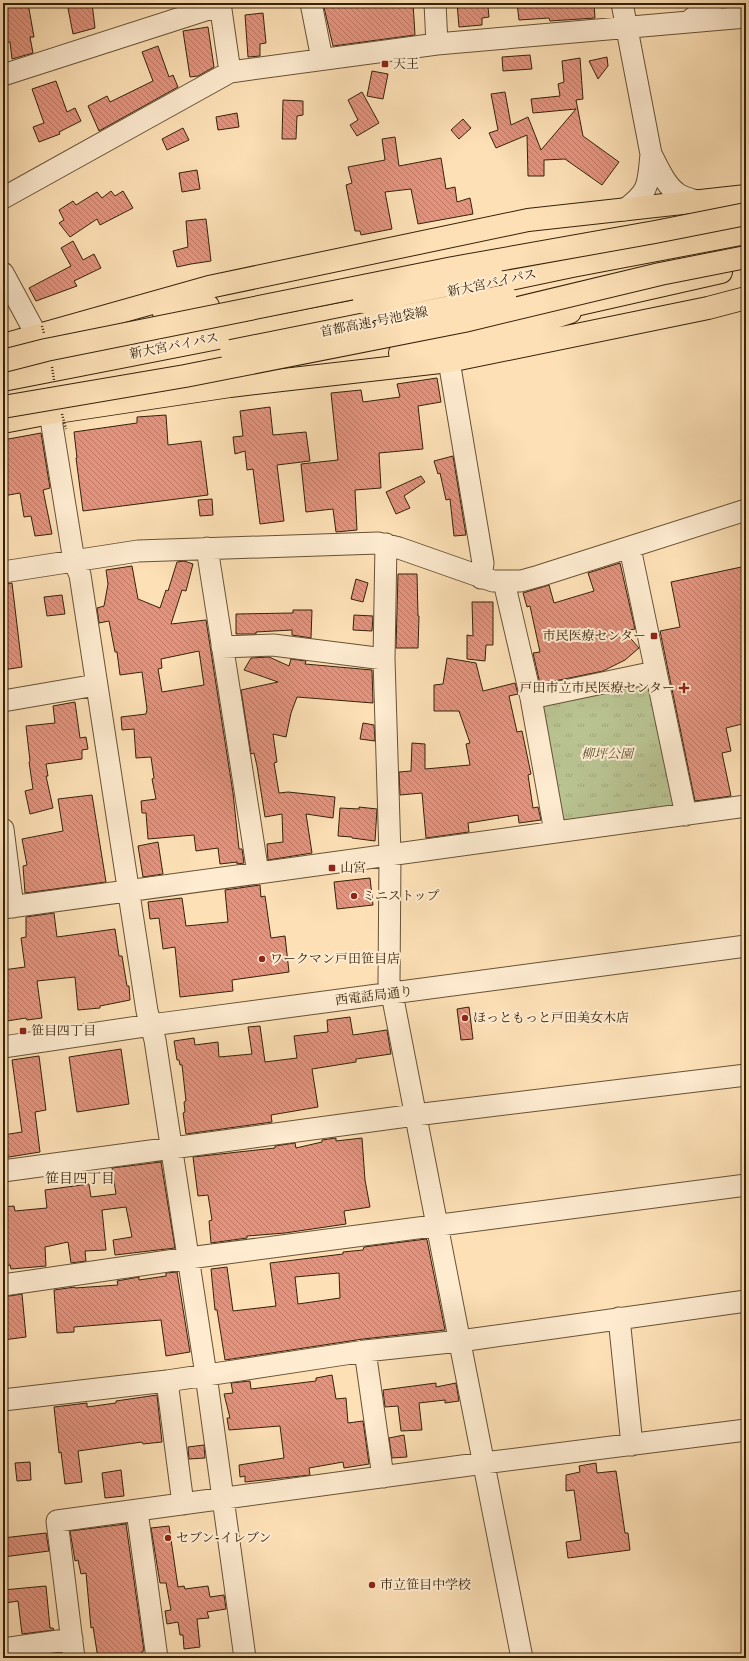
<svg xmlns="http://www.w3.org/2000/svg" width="749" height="1661" font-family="'IM FELL Double Pica','Noto Serif JP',serif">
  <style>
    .grass { fill: url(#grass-tufts); stroke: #77724e }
    .building { fill: url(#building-back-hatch); stroke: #35220a; fill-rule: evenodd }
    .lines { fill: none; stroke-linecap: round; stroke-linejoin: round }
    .minor-casing { stroke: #675235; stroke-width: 23 }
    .highway-casing { stroke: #35220a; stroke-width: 24 }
    .minor { stroke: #feebd0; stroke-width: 21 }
    .highway { stroke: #fde0b6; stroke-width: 22 }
    .highway-bridge-casing { stroke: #35220a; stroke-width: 24; stroke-linecap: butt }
    .path-bridge { stroke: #35220a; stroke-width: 2.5; stroke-dasharray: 1 2; stroke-linecap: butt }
    .highway-bridge { stroke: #fde0b6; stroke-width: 22 }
    .poi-dot { fill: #8f2418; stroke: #feebd0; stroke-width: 1.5 }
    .labels { text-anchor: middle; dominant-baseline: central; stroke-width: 4; stroke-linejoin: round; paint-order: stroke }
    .poi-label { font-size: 13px; fill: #35220a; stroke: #feebd0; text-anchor: start }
    .street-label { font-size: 13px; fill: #35220a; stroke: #feebd0 }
    .park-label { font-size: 13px; font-style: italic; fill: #5d5233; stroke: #feebd0 }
    .neighbourhood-label { font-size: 14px; fill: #35220a; stroke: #feebd0 }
  </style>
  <defs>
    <pattern id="grass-tufts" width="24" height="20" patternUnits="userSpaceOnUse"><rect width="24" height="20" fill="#b9c392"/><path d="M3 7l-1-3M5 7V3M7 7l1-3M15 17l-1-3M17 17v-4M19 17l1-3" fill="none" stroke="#a0a77d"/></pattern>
    <pattern id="building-back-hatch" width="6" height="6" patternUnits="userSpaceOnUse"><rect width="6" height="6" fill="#e4937e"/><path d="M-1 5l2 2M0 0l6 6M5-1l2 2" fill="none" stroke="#ba7865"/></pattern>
  </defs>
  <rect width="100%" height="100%" fill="#fde0b6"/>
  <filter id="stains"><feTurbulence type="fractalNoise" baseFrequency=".005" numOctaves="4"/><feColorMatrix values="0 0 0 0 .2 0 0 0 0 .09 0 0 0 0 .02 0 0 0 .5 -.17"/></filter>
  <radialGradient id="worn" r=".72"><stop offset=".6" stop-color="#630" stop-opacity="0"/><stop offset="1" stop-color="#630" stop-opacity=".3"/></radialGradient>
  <path class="grass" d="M651 682 677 808 561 822 541 704Z"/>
  <path class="building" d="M3 3H28L34 37H30L33 53 12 59 10 42H3Z
    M67 3H92L95 28 73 34Z
    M323 3H413L415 35 333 46Z
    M457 3H480L481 7H488L489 17 482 18V25L459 27Z
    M517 3H594L595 18 550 21 549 18 519 20Z
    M263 13 266 43 260 44V56L248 57 245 15Z
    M208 27 214 67 198 76 190 77 183 31Z
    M158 46 169 77 173 75 178 87 99 131 88 106 107 96 110 102 153 81 142 52Z
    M530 55 532 69 503 71 502 57Z
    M607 57 608 66 598 79 589 61Z
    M580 58 583 99 576 100 583 136 619 162 602 185 565 159 544 160V176H528L527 135 496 148 489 133 498 130 491 94 505 92 511 125 528 117 541 150 576 109 533 113 531 99 560 96 558 84 564 82 562 61Z
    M372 71 388 74 383 99 367 96Z
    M56 81 67 112 75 108 81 121 59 132 60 134 39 142 33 127 44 123 32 89Z
    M362 92 379 123 357 136 350 125 358 120 348 100Z
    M283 100 303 101V115L297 116 296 139H282Z
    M237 113 239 127 218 130 216 117Z
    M463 119 471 128 459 139 451 130Z
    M183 128 189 140 167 150 162 139Z
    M395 137 399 166 441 158 446 189 455 187 457 202 470 198 473 214 418 224 411 189 385 192 392 229 361 235 360 231H355L346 185 352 183 348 167 385 160 382 139Z
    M197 170 200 189 182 192 179 173Z
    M111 191 115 196 123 191 133 208 100 225 97 219 70 237 59 223 64 220 59 210 73 201 76 205 97 192 102 198Z
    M206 219 211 261 191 264 177 267 173 251 188 247 186 221Z
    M73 241 83 260 94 254 101 268 74 281 77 286 36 301 29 288 71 266 61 248Z
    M437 378 441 402 418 406 423 449 379 453 381 488 355 490 357 530 336 532 333 509 306 512 301 464 338 460 331 393 361 390 363 402 400 397 397 384Z
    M270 407 273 435 306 432 310 461 277 465 284 521 260 524 253 469 247 470 245 451 235 454 233 437 243 436 240 411Z
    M166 415 168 445 201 441 208 495 83 511 76 458H77L74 432 137 423V417Z
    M41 433 50 488 43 490 52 534 35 536 31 516 24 517 20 493 3 496V440Z
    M453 456 466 535 454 536 450 499 446 500 440 473 438 474 434 461Z
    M421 476 425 482 404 496 410 508 396 514 386 492Z
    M212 499 213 515 200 516 198 500Z
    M184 561 193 564 186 591 182 590 171 624 206 620 233 793 239 849H242L244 863 237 864V862L220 864 218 848 196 851 194 835 148 839 146 813H142L141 801 156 799 152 779 154 778 151 757 136 758 134 729 122 730 121 717 146 714 147 709 142 672 120 675 117 652H115L109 621 99 623 97 608 104 606 108 584 106 570 132 566 138 599 160 608 166 590 168 591 177 562ZM199 651 204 685 162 692 158 669 162 668 161 659Z
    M620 563 635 629 624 631 639 648 625 660 603 671 540 684 533 653 540 652 530 606 527 607 523 593 549 585 554 603 594 591 588 573Z
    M746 566V723L726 728 731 751 722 753 731 796 695 801 660 631 680 627 671 582Z
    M398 574H417L418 616H419L418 648H396Z
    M356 579 368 583 363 602 351 599Z
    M12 583 22 667 3 670V584Z
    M62 595 65 614 47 616 44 597Z
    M472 602H493V645H486L485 661 467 659V635L473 636Z
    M293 610H312L311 638 292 635V630L256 632V634H236V614L293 613Z
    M354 615 373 616 372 631 353 630Z
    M269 657 289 666 291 659 306 661 305 664 372 670 373 703 297 697 291 713 286 737 273 734 277 762 274 763 279 793 288 792 335 797 333 818 306 814 312 853 268 860 267 844 283 842 282 814 265 817 257 766 254 753 251 754 241 690 278 682 244 670 251 658Z
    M447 658 476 663 483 691 515 683 518 694 509 696 517 732 522 731 531 774 528 775 533 808 538 807 541 820 519 823 518 815 468 823 469 832 426 838 422 793 400 795 399 772 411 771 412 743 425 744V769L470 765 466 744 470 743 459 711H434V685L443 684Z
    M75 702 80 738 86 737 88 749 82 750V759L46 764 48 776H46L53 808 30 814 25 791 33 789 29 762 30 761 26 726 55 723 53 706Z
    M363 723 374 725 375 741 360 739Z
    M92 795 106 882 25 893 23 866 27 865 22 839 63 831 58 799Z
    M359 807 377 809 375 841 352 838V837L338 836 340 808 359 809Z
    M158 842 163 874 143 877 138 846Z
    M370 878 373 905 337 909 334 882Z
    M260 885 261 897 265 896 271 938 285 936 289 972 232 980 233 991 180 997 175 947 163 949 159 918 150 919 148 902 182 898 186 926 228 922 225 890Z
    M54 913 57 937 115 929 119 956H122L127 986H129L130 1000 100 1006V1008L78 1010 75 977 37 981 42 1018 27 1020 26 1018 7 1021 3 991V970L25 967 21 938 26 937V917Z
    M469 1007 473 1039 461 1040 457 1009Z
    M350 1017 353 1035 387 1030 391 1054 356 1059V1062L312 1069 318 1107 271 1115 272 1122 186 1134 183 1113 185 1112 184 1102 186 1101 182 1065H180L179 1060H177L174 1041 194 1038 195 1045 218 1042 219 1057 252 1054 248 1027 260 1026 265 1062 297 1058 294 1036 328 1032 327 1020Z
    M121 1049 129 1104 77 1112 69 1057Z
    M39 1056 46 1110 35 1112 40 1152 3 1158V1135L22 1132 12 1060Z
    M336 1138V1141L362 1138 365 1180 370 1207 344 1211 346 1224 285 1233 247 1236V1238L211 1243 209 1221 212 1220 208 1195 198 1196 193 1157 275 1148V1146L295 1143 296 1148 322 1142V1140Z
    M161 1162 175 1248 115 1255 113 1240 132 1237 126 1207 102 1210 106 1250 85 1251 86 1261 71 1263 68 1242 45 1247 46 1266 11 1269 10 1265 3 1266V1207L14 1206 15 1211 47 1208 45 1190 89 1184 91 1197 116 1194 112 1168Z
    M426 1239 427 1240 445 1330 363 1339 225 1360 217 1310H215L211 1269 227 1267 233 1311 276 1306 270 1263 343 1254V1252L363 1250 364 1247ZM339 1273 340 1298 298 1304 295 1277Z
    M177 1272 190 1352 166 1356 161 1320 74 1327V1332L57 1333 54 1290 75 1287V1288L118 1285 117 1281 139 1277V1280L166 1276V1273Z
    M22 1294 26 1337 3 1340V1297Z
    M332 1375 336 1399 346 1398 348 1423 363 1421 369 1464 344 1468 343 1462 309 1468 310 1475 245 1482V1476L240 1477 239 1465 284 1458 280 1426 229 1430 227 1418H230L224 1394 233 1393 231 1383 250 1381 251 1389 316 1381V1378Z
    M436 1383V1387L456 1383 459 1401 445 1403V1400L419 1403 422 1430 401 1431 398 1406 385 1407 383 1390Z
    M157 1395 162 1442 143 1444 142 1442 78 1451 82 1482 65 1484 61 1452 59 1453 54 1407 87 1403V1407L116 1403V1401Z
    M404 1435 407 1457 392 1458 389 1438Z
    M204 1445 205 1458 189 1459 188 1447Z
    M30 1462 31 1480 17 1481 15 1463Z
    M596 1463 597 1473 616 1471 625 1533H628L630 1550 568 1558 566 1542 581 1540 574 1490 566 1491V1475L580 1472 579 1466Z
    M121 1470 124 1496 105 1498 102 1473Z
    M126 1524 144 1651H142L143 1658H98L93 1627 91 1628 86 1573 81 1574 78 1560 75 1561 70 1531Z
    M169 1526 178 1587 184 1586 185 1589 208 1586 210 1597 224 1595 226 1609 207 1612 209 1618 197 1619 200 1647 184 1649 183 1635H180L178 1622 167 1624 165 1611 171 1610 166 1583H160L151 1528Z
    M46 1533 49 1551 3 1557V1538Z
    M46 1586 50 1628H53L54 1630 22 1634 18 1601 5 1603 3 1590Z"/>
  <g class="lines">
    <g class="minor-casing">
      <path id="minor" d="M220 3 230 72
        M311 3 322 59
        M435 3 437 44
        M622 3 651 154C648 184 650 192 624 210
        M688 22 712 3
        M3 75 221 5
        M651 154C658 167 665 185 678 194 683 197 690 199 696 201
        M3 198 230 72 437 44 746 17
        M3 273 37 336
        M449 361 483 563 481 578
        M50 413 74 561 80 575 147 1011 155 1040 206 1375 245 1658
        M386 544 384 659 390 855 389 982 392 994C434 1215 479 1437 522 1658
        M207 548 258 873
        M630 548 686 815
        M3 572 138 551 378 543 399 548 493 581H521L539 576 746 510
        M504 582 531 698 555 832
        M222 647 273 645 384 659
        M531 698 655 672
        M3 701 96 685
        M3 829 13 907
        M3 908 746 806
        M3 1047 151 1025 746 946
        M3 1171 415 1115 746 1075
        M3 1285 189 1258 746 1185
        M619 1318 632 1445
        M365 1351 383 1477
        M167 1381 183 1504
        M3 1400 167 1381 365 1351 460 1341 746 1301
        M137 1511 157 1658
        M3 1649 72 1639
        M74 1658 57 1521 484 1463 746 1430"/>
    </g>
    <g class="highway-casing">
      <path id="highway" d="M473 287 572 266 746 233
        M553 310 721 272
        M164 313 208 306
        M3 345 209 287 528 220 746 196
        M400 353C457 343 515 331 570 312
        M3 380 387 305
        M3 422 50 413 230 386 449 361 708 308 746 298"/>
    </g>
    <use href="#minor" class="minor"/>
    <use href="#highway" class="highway"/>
    <g class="highway-bridge-casing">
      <path id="highway-bridge" d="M364 302 492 276
        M231 351 505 296
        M3 361 46 350 453 268 655 232 746 214
        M3 407 185 376 464 321 660 274 746 257"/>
    </g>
    <path class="path-bridge" d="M42 326 44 333
      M52 367 54 380
      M62 414 66 429"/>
    <use href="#highway-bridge" class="highway-bridge"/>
  </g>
  <g class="poi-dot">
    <rect x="381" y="60" width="8" height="8" rx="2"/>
    <rect x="650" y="632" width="8" height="8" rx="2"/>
    <path d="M682 682h4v4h4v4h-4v4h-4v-4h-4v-4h4z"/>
    <rect x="328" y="864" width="8" height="8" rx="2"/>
    <circle cx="354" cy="896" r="4"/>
    <circle cx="262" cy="959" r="4"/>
    <circle cx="465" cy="1018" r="4"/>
    <rect x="19" y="1027" width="8" height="8" rx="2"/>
    <circle cx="168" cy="1538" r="4"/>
    <circle cx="372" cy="1585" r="4"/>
  </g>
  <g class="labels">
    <g class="poi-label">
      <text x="393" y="64">天王</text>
      <text x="646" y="636" text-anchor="end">市民医療センター</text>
      <text x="675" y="688" text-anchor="end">戸田市立市民医療センター</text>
      <text x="340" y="868">山宮</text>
      <text x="362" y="896">ミニストップ</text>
      <text x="270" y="959">ワークマン戸田笹目店</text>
      <text x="473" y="1018">ほっともっと戸田美女木店</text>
      <text x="31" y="1031">笹目四丁目</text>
      <text x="176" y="1538">セブン-イレブン</text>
      <text x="380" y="1585">市立笹目中学校</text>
    </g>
    <g class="street-label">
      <text transform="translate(492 283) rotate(-12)">新大宮バイパス</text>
      <text transform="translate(374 322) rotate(-11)">首都高速5号池袋線</text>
      <text transform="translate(174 346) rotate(-11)">新大宮バイパス</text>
      <text transform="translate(374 996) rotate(-7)">西電話局通り</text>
    </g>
    <g class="park-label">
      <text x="607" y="754">柳坪公園</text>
    </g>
    <g class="neighbourhood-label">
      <text x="80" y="1178">笹目四丁目</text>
    </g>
  </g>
  <rect width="749" height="1661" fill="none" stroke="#fde0b6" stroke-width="16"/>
  <rect x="4" y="4" width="741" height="1653" fill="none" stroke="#35220a" stroke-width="2"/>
  <rect x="8" y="8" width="733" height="1645" fill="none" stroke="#35220a"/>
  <rect width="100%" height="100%" filter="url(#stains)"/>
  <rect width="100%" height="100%" fill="url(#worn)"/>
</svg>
